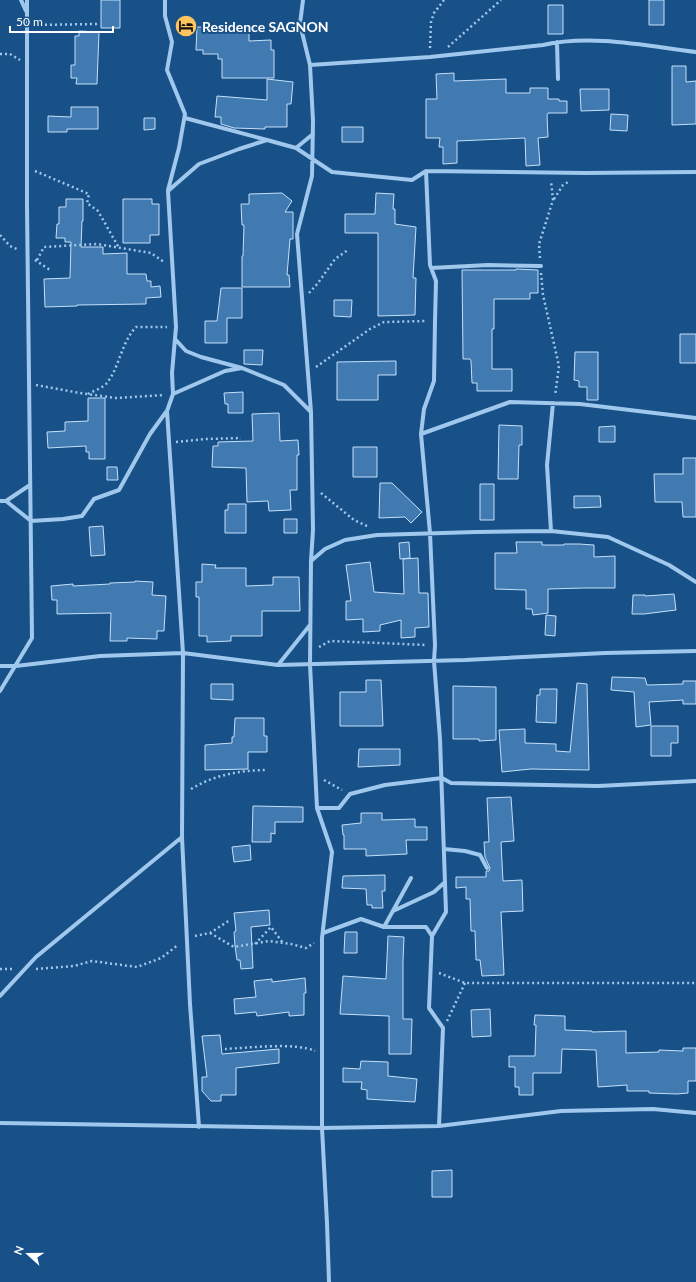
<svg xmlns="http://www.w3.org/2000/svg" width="696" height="1282" font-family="Lato,sans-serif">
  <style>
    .building { fill: #417ab1; stroke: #c5e0fa }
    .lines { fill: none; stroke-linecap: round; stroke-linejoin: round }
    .path { stroke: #a0c8ed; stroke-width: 2.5; stroke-dasharray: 2 3; stroke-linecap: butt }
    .minor { stroke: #a0c8ed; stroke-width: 4 }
    .labels { text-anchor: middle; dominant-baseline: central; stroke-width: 4; stroke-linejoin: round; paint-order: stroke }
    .poi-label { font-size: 14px; font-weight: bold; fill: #fff; stroke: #185088; text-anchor: start }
  </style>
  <rect width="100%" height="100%" fill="#185088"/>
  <path class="building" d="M101 0H120V28H101Z
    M649 0H664V25H649Z
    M548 5H563V34H548Z
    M197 27 249 28V41L271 40V50H274V78H222V59H218V54H203V50H196Z
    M79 31 99 32 97 84H76L77 78H71V65H75V36H79Z
    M672 66H686V82L696 81V124L672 125Z
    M454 73V81L506 79V93H530V88H548V99H559V101H567V113H548L547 115 548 137 538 138 540 165 526 166 525 138 457 141V163L443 164V147H439L440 138H426V99H437L436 74Z
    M267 79 293 82 291 104H287V127H265V129L234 128 221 124V117H215L217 96 267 100Z
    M580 89H609V110L581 111Z
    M71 107H98V129H67V132H48V116L71 117Z
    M611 114 628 115 627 131 610 130Z
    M144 118H155V129L144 130Z
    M342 127H363V142H342Z
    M282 193 292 201 285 212H293V239H290L287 275H289L290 287H242V256H243L244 225H242L241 204H249V194Z
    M376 193 394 194 393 209H395V224L416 227 413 278H416L415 315 378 316V233H345V214H375Z
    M66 199H83V221H82L81 247H103V254L127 253V274H146L147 281H151V287L160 286 161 297 146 298V304L77 305V306L45 307 44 279 70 278 71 242H65V238H56L57 224H59V207H66Z
    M123 199H152V204H159V235H150V243H123Z
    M516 269 538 270V293H530V299H494V329H492V369H512V391H477V383H472L471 361 470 359H463L462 270H516Z
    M221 288H242V318H227V343H205V321H217Z
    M334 300H352L351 317 334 316Z
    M680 334H696V363H680Z
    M244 350H263L262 365 244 364Z
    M575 352H598V400H587V387H579V381L574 380Z
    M396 361V375H378V400H337V362Z
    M243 392V413H228V404H225L224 393Z
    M88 398H105V459H89V452H86V446L48 448 47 432 65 431V422L88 421Z
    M279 413 280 441 298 440 299 455H297V490H290L291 510 269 511 268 501 247 502 246 468 212 467 213 446H218V442L253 441 252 414Z
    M499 425 522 426V445H519L518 479H498Z
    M615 426V442H599V427Z
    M353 447H377V477H353Z
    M683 458H696V517H683L682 502H655L654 474H683Z
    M107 467H117L118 480H107Z
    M380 483H392L422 512 411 523 405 517 379 518Z
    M480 484H494V520H480Z
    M574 496H600L601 507 574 508Z
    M228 504H246V533H225V510H228Z
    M284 519H297V533H284Z
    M103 526 105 555 91 556 89 527Z
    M409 542 410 558 400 559 399 543Z
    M516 542H542V545H564V544H579L594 545V557L615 556V588H584L548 589V613L533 615 532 609H526V590L495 589V553H517Z
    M418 558 419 593H428L429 627 415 628V637L401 638V620L380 625V631L363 632V619L346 620V601H351L346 565 370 562 374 592 404 594 403 559Z
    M202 564 216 565 215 568H246V586L273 585V577H299L300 611H262V636H231V641L207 642V636H199V597H196V582H202Z
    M135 581 153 582 152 595 166 596 164 631H157V639L127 638V641H110L111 613 57 614V600H52L51 586 73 584V586L110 584V583L135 582Z
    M674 594 676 610 644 614H632L633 595H645V596Z
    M546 615 556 616 555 636 545 635Z
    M612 677 645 678 647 685 683 684V681H696V704H683V700L649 702 651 725 636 727 634 692 611 690Z
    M366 680H381L383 726H340V692H366Z
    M577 683 587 684 589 770 531 769 502 772 499 730 525 729V743L556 744V751L570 752Z
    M211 684H233V700L211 699Z
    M453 686 496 687V740L479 741V739H453Z
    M540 689H557L556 723 536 722 537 695H540Z
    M235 718H264V736H267V752H248V769L205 770V745L232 743V737H234Z
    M651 726H678V743H671V756H651Z
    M359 749H400V765L358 767Z
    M511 797 514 841 501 842 503 881 522 880 523 911 501 912 504 975 482 976 480 960H476L475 931H471L470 899H466V887L456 888V877H486V871H489L490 868 485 857 484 842H489L487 798Z
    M253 806 303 807V822H275V834L271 833V842H252Z
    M361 813H382V820L415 819V827H427V840H406L407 854 366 856V849H344V835H343L342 825 361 823Z
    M250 845 251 860 234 862 232 847Z
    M385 875V891H382L383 908H372V905H367L366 889 342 888 343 876Z
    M269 910 270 925 251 927 253 968 241 969 240 960H237L235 946 234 932 236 931 234 913Z
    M345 932H357V953H344Z
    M388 936 404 937 403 961V1019H412L411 1054H389V1016L340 1014 343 976 386 979Z
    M305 978 306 993H304V1015L289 1016V1012L257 1016 256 1012 235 1014 234 999 256 997 254 981 272 979V982Z
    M490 1009 491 1036 472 1037 471 1010Z
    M535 1015 565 1016V1030L592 1031V1032L626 1031V1053L659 1052V1050L683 1051V1048H696V1081H688V1093L677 1094 649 1093V1091H627V1085L598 1087 596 1050 562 1049 561 1073H533V1095H519V1087H515V1067H509V1056H535L536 1025H534Z
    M220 1035 222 1054 279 1049V1063L236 1068V1095H221V1101H211L202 1091V1077H207L202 1036Z
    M361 1061 388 1062V1076L417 1079 415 1102 367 1099V1090L361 1089 362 1082H343V1068L360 1069Z
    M452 1170V1197H432V1171Z"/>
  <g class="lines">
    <path class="path" d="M35 25 97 24
      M448 47 501 0
      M430 48 431 22 434 13 444 0
      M0 54H10L20 60
      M35 171 89 194 87 203 98 211 119 248
      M554 199 563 185 568 182
      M0 235 10 246 19 250
      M540 258 539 244 553 200 551 181
      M35 260 50 270
      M37 260 44 247 97 244 151 253 164 262
      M541 273 543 295 559 366 555 396
      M309 293 318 283 335 259 348 250
      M316 367 370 329 384 322 427 321
      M36 385 80 393 116 398 164 395
      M88 394C93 391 103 388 107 383 120 366 121 343 136 327H167
      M176 442 206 439 241 438
      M321 493 354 520 369 527
      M319 647 330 641 427 645
      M324 780 342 790
      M191 789C214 775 241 770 267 770
      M210 933 234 947 269 941 291 944 306 948 314 943
      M195 936 210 933 230 920
      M255 944 271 927 283 943
      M0 969H13
      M36 969 74 966 92 961 137 967 161 958 178 945
      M439 973 465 983H696
      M447 1021 465 983
      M225 1049C246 1048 297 1042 315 1051"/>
    <path class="minor" d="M21 0 26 11
      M165 0V16L172 42 167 70 185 114 179 148 168 190
      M303 0 300 24 310 65 313 121 312 176 297 234 311 412 313 530 311 561 310 664 317 808 332 852 322 938V1128L327 1223 329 1282
      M557 42 558 79
      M310 65 430 57 543 45C591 34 647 46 696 52
      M185 118 267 140
      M296 148 332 172 412 180 426 171 584 173 696 172
      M426 171 430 265 436 281 435 321 434 381 424 409 421 434 430 533 435 645 434 661 440 739 446 912 432 936 429 1008 443 1028 439 1126
      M431 268 488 265 541 266
      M242 368 284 385 311 412
      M173 394 225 371 242 368 201 357 186 351 175 339
      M421 434 510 402 580 404 696 418
      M0 501H6L31 521 63 519 82 516 94 499 119 490 150 434 166 412
      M6 501 30 485
      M551 531 547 465 553 403
      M311 561 325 549 345 540 377 535 476 532 551 531 608 537 669 565 696 582
      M278 665 310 625
      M0 666H16L100 656 183 653 278 665 465 660 605 653 696 651
      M0 691 32 638 27 207V0
      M317 808H339L350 794 385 785 442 778 451 783 598 786 696 781
      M444 849 465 851 480 855 487 868
      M393 911 434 892 445 882
      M384 927 411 878
      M323 933 361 919 384 927H426L432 936
      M0 996 36 957 182 837
      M0 1123 322 1128 439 1126 561 1111 653 1109 696 1113
      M199 1127 190 1004 182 837 183 653 167 411 173 394 172 373 176 327 168 191 199 164 239 149 267 140 296 148 313 134"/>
  </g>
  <defs>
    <g id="hotel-disc" transform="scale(1.15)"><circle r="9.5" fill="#ffc55c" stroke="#185088"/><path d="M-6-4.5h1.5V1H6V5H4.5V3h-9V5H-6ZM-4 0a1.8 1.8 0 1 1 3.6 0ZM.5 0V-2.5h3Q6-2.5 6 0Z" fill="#111"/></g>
  </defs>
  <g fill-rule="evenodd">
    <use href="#hotel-disc" x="186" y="26"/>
  </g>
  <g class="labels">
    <g class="poi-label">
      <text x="202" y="26">Residence SAGNON</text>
    </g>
  </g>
  <g transform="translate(28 1254) rotate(291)" stroke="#185088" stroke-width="3" paint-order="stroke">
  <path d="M0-3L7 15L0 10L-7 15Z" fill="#ffffff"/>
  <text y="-6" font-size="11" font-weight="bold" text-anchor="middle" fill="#ffffff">N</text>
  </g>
  <path d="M10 26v6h103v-6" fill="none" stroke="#ffffff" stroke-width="2"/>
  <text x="16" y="26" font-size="12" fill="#ffffff" stroke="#185088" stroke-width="3" paint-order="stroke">50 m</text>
</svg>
